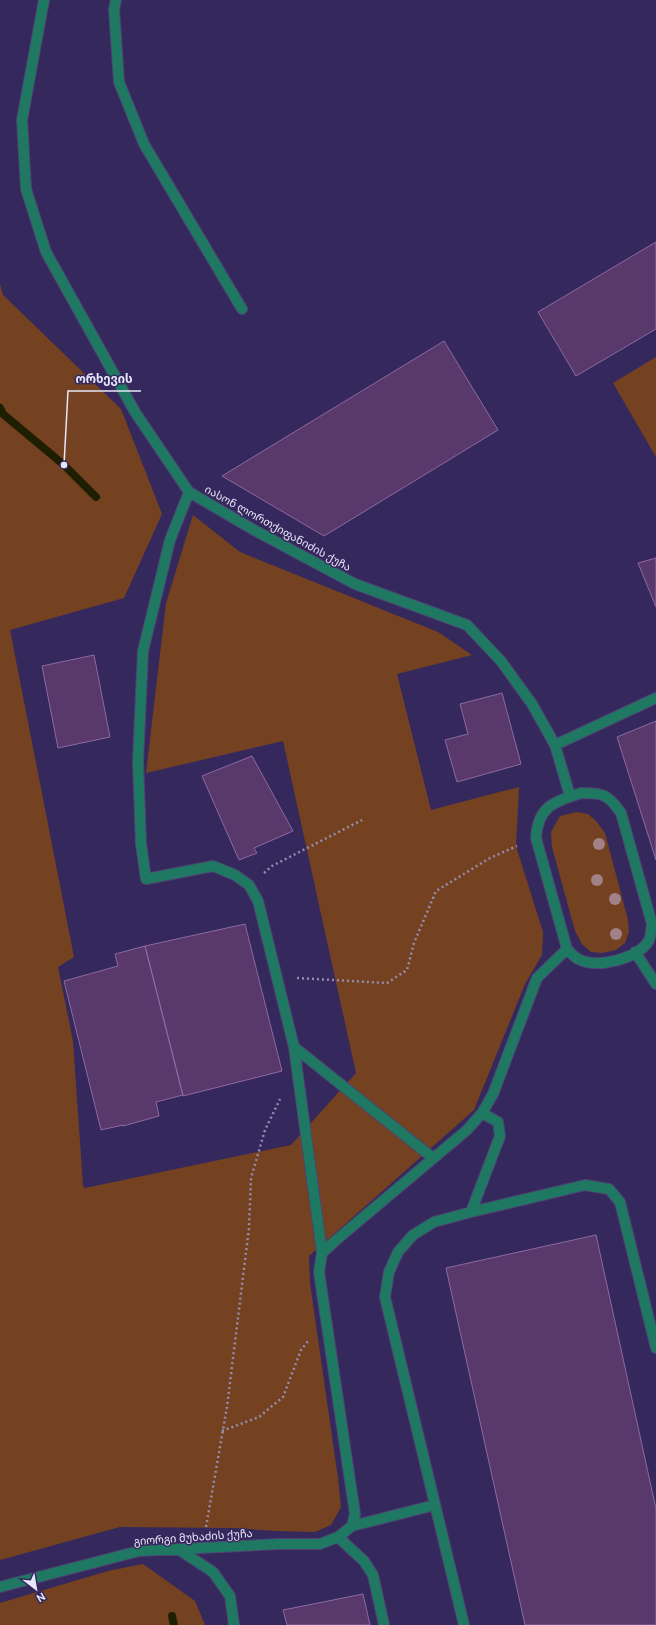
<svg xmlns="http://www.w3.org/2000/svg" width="656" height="1625" font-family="Ubuntu,'Noto Sans Georgian',sans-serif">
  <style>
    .green { fill: #754221 }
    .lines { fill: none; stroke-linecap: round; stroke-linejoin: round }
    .stream { stroke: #1e1f00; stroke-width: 8 }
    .building { fill: #59386c; stroke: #8c6aa1 }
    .minor-casing { stroke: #4e4373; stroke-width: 12 }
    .path { stroke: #948db0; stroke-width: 2.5; stroke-dasharray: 2 3; stroke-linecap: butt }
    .minor { stroke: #1e7862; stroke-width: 10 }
    .tree { fill: #a28189 }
    .labels { text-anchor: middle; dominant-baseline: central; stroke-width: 3; stroke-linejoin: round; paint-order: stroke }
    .street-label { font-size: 11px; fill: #e8e6fa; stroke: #35285d }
    .leader { fill: none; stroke: #e8e6fa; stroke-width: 1.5 }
    .callout-dot { fill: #e8e6fa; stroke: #35285d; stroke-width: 1.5 }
    .callout-label { font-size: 12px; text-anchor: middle; font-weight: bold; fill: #e8e6fa; stroke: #35285d; stroke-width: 3; stroke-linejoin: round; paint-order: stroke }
  </style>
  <rect width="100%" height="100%" fill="#35285d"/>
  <path class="green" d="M0 284 3 295 121 409 162 514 124 598 10 630 74 957 58 967 73 1041 83 1186 85 1188 291 1145 356 1073 283 741 146 773 166 603 193 515 240 552 438 632 472 655 397 674 431 810 519 787 516 846 543 932 542 955 525 984 474 1110 309 1256 310 1283 338 1478 341 1507 331 1525 315 1532 277 1531 233 1528 120 1527 0 1560Z
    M656 357V457L613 383Z
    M577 812 588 814 596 821 605 833 628 920 629 932 625 943 616 950 602 953 591 952 582 944 575 931 552 847 551 832 560 816Z
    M143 1564 195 1601 205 1625H0V1603L108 1571Z"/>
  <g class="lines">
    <path class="stream" d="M0 408 3 414 64 465 96 497
      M172 1616 174 1625"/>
  </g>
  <path class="building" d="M656 242V329L576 376 538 312Z
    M444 341 498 430 324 536 222 476Z
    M656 558V607L638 563Z
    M94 655 110 737 58 748 42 666Z
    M502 693 521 764 457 782 445 740 468 734 460 704Z
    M656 721V860L617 737Z
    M252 756 293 831 254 848 257 853 239 860 202 776Z
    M245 924 282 1071 183 1096 145 946Z
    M145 946 183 1095 156 1102 159 1116 123 1126V1125L101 1130 64 981 118 966 115 954Z
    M596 1235 656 1509V1625H525L446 1268Z
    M363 1594 370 1625H287L283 1610Z"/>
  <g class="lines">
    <g class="minor-casing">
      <path id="minor" d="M44 0 22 120 26 189 46 252 135 412 189 492 254 530 355 584 467 625 501 661 532 704 555 745 570 796
        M116 0 114 9 119 82 144 144 242 309
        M189 492 170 540 143 651 138 761 141 844 146 879 213 866 235 875 249 885 258 901 294 1047 322 1253
        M555 745 656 698
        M581 793C603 793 608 794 621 813L652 924C651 929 651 938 648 942 636 959 597 969 578 959 574 957 570 952 567 949L536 838C538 806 554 802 581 793Z
        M635 952 656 984
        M294 1047 433 1158
        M482 1113 498 1122 500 1136 471 1212 585 1185 609 1189 620 1202 656 1348
        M352 1526 435 1505
        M338 1537 364 1561 373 1575 384 1625
        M178 1549 213 1572 230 1596 234 1625
        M0 1587 139 1551 280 1544H320L338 1537 352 1526 355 1514 319 1272 322 1253 335 1241 467 1130 482 1113 493 1094 537 978 567 949
        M464 1625 385 1297 389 1272 398 1252 413 1235 434 1222 471 1212"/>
    </g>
    <path class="path" d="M264 873 272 866 362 820
      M297 978 387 983 407 970 414 943 436 891 490 858 517 846
      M222 1431 259 1417 283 1397 301 1350 309 1340
      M206 1527 227 1407 249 1228 251 1178 265 1130 280 1099"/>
    <use href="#minor" class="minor"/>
  </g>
  <g class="tree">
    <circle cx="599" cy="844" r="6"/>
    <circle cx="597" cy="880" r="6"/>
    <circle cx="615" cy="899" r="6"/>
    <circle cx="616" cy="934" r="6"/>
  </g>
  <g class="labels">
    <g class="street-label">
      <text transform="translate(278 528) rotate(29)">იასონ ლორთქიფანიძის ქუჩა</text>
      <text transform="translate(193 1537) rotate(-4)">გიორგი მუხაძის ქუჩა</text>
    </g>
  </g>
  <path class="leader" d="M64 465L68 391H141"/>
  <circle class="callout-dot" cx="64" cy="465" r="4"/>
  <g class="callout-label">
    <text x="104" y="383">ორხევის</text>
  </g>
  <g transform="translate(36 1589) rotate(149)" stroke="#35285d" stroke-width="3" paint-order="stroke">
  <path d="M0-3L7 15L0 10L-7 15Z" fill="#e8e6fa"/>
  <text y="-6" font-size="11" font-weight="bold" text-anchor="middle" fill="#e8e6fa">N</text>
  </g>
</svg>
